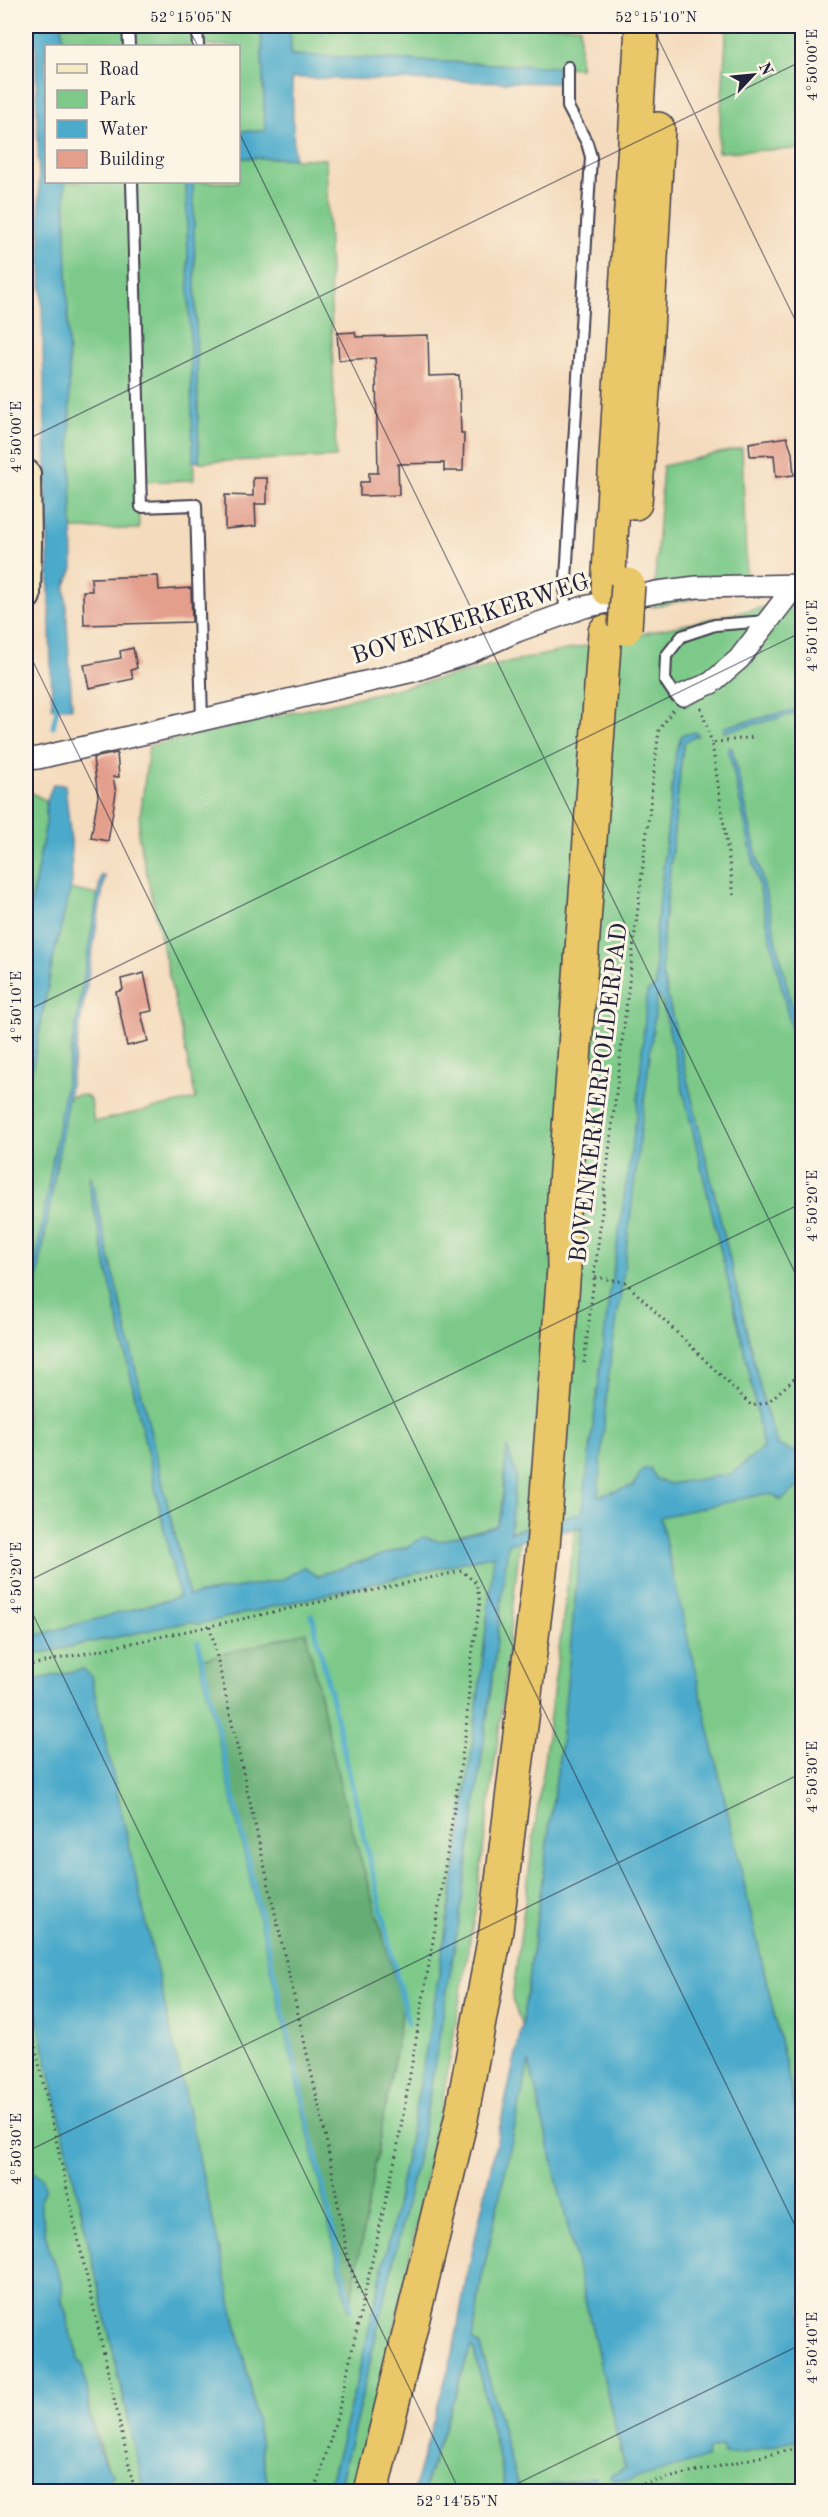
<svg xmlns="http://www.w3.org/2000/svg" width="828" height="2517" font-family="'Old Standard TT',serif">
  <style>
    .green { fill: #7cc989; stroke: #4f7662; stroke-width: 1.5; fill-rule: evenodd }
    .forest { fill: #65ad75; stroke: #446858; stroke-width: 1.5 }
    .water { fill: #4caacb; stroke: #376683; stroke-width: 1.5; fill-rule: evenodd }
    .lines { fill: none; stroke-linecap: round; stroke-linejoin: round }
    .stream { stroke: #4caacb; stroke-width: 5 }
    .building { fill: #e39e8c }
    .lane-casing { stroke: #423e4e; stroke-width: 14 }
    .street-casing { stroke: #423e4e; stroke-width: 24 }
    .secondary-casing { stroke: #423e4e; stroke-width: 32 }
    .highway-casing { stroke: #423e4e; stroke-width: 36 }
    .path { stroke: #423e4e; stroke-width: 3; stroke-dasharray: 1.5 4.5; stroke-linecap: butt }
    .lane { stroke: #fff; stroke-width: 10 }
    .street { stroke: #fff; stroke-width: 21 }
    .secondary { stroke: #f7e9c3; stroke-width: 28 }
    .highway { stroke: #eac769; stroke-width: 33 }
    .highway-bridge-casing { stroke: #423e4e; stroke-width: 36; stroke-linecap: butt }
    .highway-bridge { stroke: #eac769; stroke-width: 33 }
    .ticks { fill: none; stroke: #22223b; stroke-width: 1.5; stroke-opacity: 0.45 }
    .labels { text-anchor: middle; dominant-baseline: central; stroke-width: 6; stroke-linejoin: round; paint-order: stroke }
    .street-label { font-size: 24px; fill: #22223b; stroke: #fcf5e5 }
    .neatline { fill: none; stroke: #22223b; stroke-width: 2 }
    .ticks-label { font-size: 15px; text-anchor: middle; fill: #22223b }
  </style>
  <rect width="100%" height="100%" fill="#fcf5e5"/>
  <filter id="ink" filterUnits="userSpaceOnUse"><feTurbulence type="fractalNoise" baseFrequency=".0167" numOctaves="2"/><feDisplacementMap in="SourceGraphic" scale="12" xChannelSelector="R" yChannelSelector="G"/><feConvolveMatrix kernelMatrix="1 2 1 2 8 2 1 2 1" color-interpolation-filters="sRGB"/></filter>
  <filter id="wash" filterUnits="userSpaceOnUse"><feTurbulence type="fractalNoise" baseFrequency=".008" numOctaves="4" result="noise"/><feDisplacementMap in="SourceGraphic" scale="24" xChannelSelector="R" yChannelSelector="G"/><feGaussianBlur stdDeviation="1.35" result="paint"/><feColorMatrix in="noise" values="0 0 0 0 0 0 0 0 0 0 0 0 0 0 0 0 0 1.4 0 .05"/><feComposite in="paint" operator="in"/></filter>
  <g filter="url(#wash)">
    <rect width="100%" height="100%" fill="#f4dbbd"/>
    <path class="green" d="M62 26H261L265 132 239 131 238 46H63Z
      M290 26H580V68L291 55Z
      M727 26H802V149L718 152Z
      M239 158 326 159 336 457 199 462 193 182H238Z
      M65 182H186L194 480 138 482 139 529H72Z
      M742 448 747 587 653 607 663 466Z
      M802 599V708L724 727 725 731 802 712V1051L732 748H728L802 1078V1450L795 1452 777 1445 765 1408 662 973 663 935 682 753 684 742 696 733 682 735 676 752 655 941 656 996 662 1000 749 1370 763 1448 732 1474 670 1484 656 1479 633 1486 582 1513 509 1532 516 1475 507 1449 501 1513 496 1526 440 1541 423 1537 410 1546 316 1576 303 1568 282 1580 189 1596 90 1177 89 1186 179 1597 26 1638V1348L68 1097C95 1090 90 1102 94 1122L196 1099 138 834 149 746 502 664Z
      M26 790 47 801 46 823 26 930Z
      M70 889 98 895 26 1318V1101L53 960Z
      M802 1484V2136L659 1516 764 1494 774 1495 781 1500Z
      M583 1527 562 1736 522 2026 512 1999 575 1529Z
      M520 1541 499 1731 475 1911 443 2098 397 2319 352 2491 338 2492 357 2417 422 2138 463 1897 494 1666 508 1544Z
      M494 1555C462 1870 412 2185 328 2491H269L251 2390 140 1900 83 1669 26 1682V1656L188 1622 199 1624ZM306 1633 342 1793 403 2007 349 2310 200 1660Z
      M26 1969 145 2491H112L110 2478 89 2413 88 2393 83 2378V2366L78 2360 76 2346 69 2333 68 2317 62 2302V2282L51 2256 45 2233 40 2200 45 2188 43 2179 31 2170 26 2152Z
      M529 2061 625 2469 610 2476 706 2458 708 2450 722 2447 724 2454 743 2453 802 2439V2491H568L597 2485 594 2477 519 2491 480 2346 473 2340 481 2282Z
      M471 2346 474 2350 506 2491 423 2492Z"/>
    <path class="forest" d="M306 1632 342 1793 403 2007 349 2312 200 1660Z"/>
    <path class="water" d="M35 26H62L63 46H46V182H65L73 568 65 587 72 708H52Z
      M261 26H290L291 55 558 67V83L292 78 294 158H239V131H265Z
      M186 182H193L199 462 193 461Z
      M802 708V712L724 732V727Z
      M696 732 698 735 684 742 682 753 663 935 662 973 765 1408 777 1445 795 1452 802 1450V1484L781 1500 774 1495 764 1494 660 1517 802 2136V2439L743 2453 724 2454 722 2447 708 2450 706 2458 627 2481 612 2480 610 2476 625 2468 529 2062 481 2282 473 2340 480 2346 519 2491H506L474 2350 471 2347 423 2491H413L453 2353 466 2280 522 2026 562 1736 582 1527 508 1544 494 1666 463 1897 422 2138 357 2417 338 2491H328C412 2185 462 1870 494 1555L199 1624 188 1622 26 1656V1638L179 1597 89 1186 90 1174 189 1596 282 1580 303 1567 317 1576 410 1546 423 1537 440 1541 496 1526 501 1513 507 1446 516 1475 510 1532 582 1513 609 1298 637 1113 647 992 656 986 655 941 676 752 682 735ZM657 996 662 1000 749 1370 763 1448 732 1474 670 1484 656 1479 650 1468 642 1470 633 1486 598 1496 608 1379 622 1285Z
      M728 747 732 748 802 1051V1078Z
      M53 784 65 785 71 841 72 882 53 960 26 1101V930L46 823V804Z
      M101 875 105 876 26 1348V1318Z
      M83 1669 91 1676 251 2390 269 2491H145L26 1969V1682Z
      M26 2152 31 2170 43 2179 45 2188 40 2200 45 2233 51 2256 62 2282V2302L68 2317 69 2333 76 2346 78 2360 83 2366C83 2377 87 2384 88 2394 89 2400 87 2407 89 2413 93 2430 100 2465 114 2474L110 2479 112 2491H26Z
      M595 2477 597 2485 568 2491H522Z"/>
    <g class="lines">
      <path class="stream" d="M322 26V31
        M457 26V34
        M53 727 58 704
        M312 1615 408 2024
        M198 1642 351 2309"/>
    </g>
    <g id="blocks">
      <path class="building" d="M355 332 356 337 428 335 429 376 459 375 461 433H464L463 471H444V463L398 464 399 495 360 496V482H369V473H378L376 377 375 358 339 360 337 333Z
        M787 437 792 453 794 475 776 477 774 455 750 456 749 443Z
        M253 478H267V504H255L256 526 225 529V495L253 496Z
        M158 576 159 590 191 588 192 622 84 625 83 591H92L91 578Z
        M133 648 137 668 131 670 133 679 89 688 84 665 121 658 120 651Z
        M117 753 119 777H113L116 793 108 841 91 838 98 796 93 758Z
        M144 973 152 1011 141 1013 148 1041 127 1046 116 992 123 990 121 979Z"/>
    </g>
  </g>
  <g filter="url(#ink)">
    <use href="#blocks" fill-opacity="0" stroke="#423e4e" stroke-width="1.5"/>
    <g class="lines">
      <g class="lane-casing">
        <path id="lane" d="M128 26 129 46
          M197 26 198 46
          M132 182 141 507 196 505 202 720
          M564 613 591 157 587 143 568 107V67
          M683 695H675L665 680 666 656 682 636 715 625 767 621"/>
      </g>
      <g class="street-casing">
        <path id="street" d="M683 695 711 683 739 659 795 586
          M26 759 38 758 413 671 468 653 517 631 584 607 657 592 697 587 802 585"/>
      </g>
      <g class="secondary-casing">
        <path id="secondary" d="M26 474 27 543 26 596"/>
      </g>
      <g class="highway-casing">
        <path id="highway" d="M635 503 646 350 658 129
          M608 589 642 26
          M371 2492 461 2119 496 1930 543 1547 564 1268 563 1212 605 632"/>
      </g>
      <path class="path" d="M701 708 712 743
        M734 895 712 743 753 737
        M795 1272 802 1312
        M595 1277 625 1282 752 1406 768 1402 802 1372
        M584 1363 659 730 673 710
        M210 1626 325 2133 349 2264 363 2298
        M26 1666 462 1571 476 1583 480 1602 471 1662 466 1730 439 1906 397 2150 338 2413 315 2492
        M26 2006 135 2492
        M608 2492 802 2447"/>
      <use href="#lane" class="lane"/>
      <use href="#street" class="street"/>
      <use href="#secondary" class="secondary"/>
      <use href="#highway" class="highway"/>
      <g class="highway-bridge-casing">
        <path id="highway-bridge" d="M625 628 628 585"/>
      </g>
      <use href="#highway-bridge" class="highway-bridge"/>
    </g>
  </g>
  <path class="ticks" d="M187 26 198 46M652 26 802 334M238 130 802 1287M26 440 802 61M26 647 802 2240M26 1011 802 632M26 1582 802 1203M26 1600 460 2492M26 2152 802 1773M500 2492 802 2344"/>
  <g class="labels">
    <g class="street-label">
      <text transform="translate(471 620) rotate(-18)">BOVENKERKERWEG</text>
      <text transform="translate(600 1093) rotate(-83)">BOVENKERKERPOLDERPAD</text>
    </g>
  </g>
  <rect width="828" height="2517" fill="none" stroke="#fcf5e5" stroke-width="66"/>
  <rect x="45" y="45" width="195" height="138" fill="#fcf5e5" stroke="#a5a1a1" stroke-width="1.5"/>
  <rect x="57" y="64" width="30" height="9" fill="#f7e9c3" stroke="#a5a1a1" stroke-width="1.5"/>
  <text x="99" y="75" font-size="18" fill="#22223b">Road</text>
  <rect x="57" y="90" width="30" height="18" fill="#7cc989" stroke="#a5a1a1" stroke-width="1.5"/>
  <text x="99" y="105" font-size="18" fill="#22223b">Park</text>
  <rect x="57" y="120" width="30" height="18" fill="#4caacb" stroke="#a5a1a1" stroke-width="1.5"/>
  <text x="99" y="135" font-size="18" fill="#22223b">Water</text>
  <rect x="57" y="150" width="30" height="18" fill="#e39e8c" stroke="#a5a1a1" stroke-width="1.5"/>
  <text x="99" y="165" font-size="18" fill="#22223b">Building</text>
  <g transform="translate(753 75) rotate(64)" stroke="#fcf5e5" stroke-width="4.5" paint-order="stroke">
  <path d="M0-4.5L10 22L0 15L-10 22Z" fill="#22223b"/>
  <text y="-9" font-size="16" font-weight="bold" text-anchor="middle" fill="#22223b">N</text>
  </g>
  <rect x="33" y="33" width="762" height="2451" class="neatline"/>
  <g class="ticks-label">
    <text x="191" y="22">52°15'05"N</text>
    <text x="656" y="22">52°15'10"N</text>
    <text transform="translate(812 65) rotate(-90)" y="5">4°50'00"E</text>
    <text transform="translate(16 437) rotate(-90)" y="5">4°50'00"E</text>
    <text transform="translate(812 636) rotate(-90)" y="5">4°50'10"E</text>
    <text transform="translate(16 1007) rotate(-90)" y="5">4°50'10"E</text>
    <text transform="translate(812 1206) rotate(-90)" y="5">4°50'20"E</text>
    <text transform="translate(16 1578) rotate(-90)" y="5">4°50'20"E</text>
    <text transform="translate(812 1777) rotate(-90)" y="5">4°50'30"E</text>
    <text transform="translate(16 2149) rotate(-90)" y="5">4°50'30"E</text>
    <text transform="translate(812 2348) rotate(-90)" y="5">4°50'40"E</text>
    <text x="457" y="2506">52°14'55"N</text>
  </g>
</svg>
